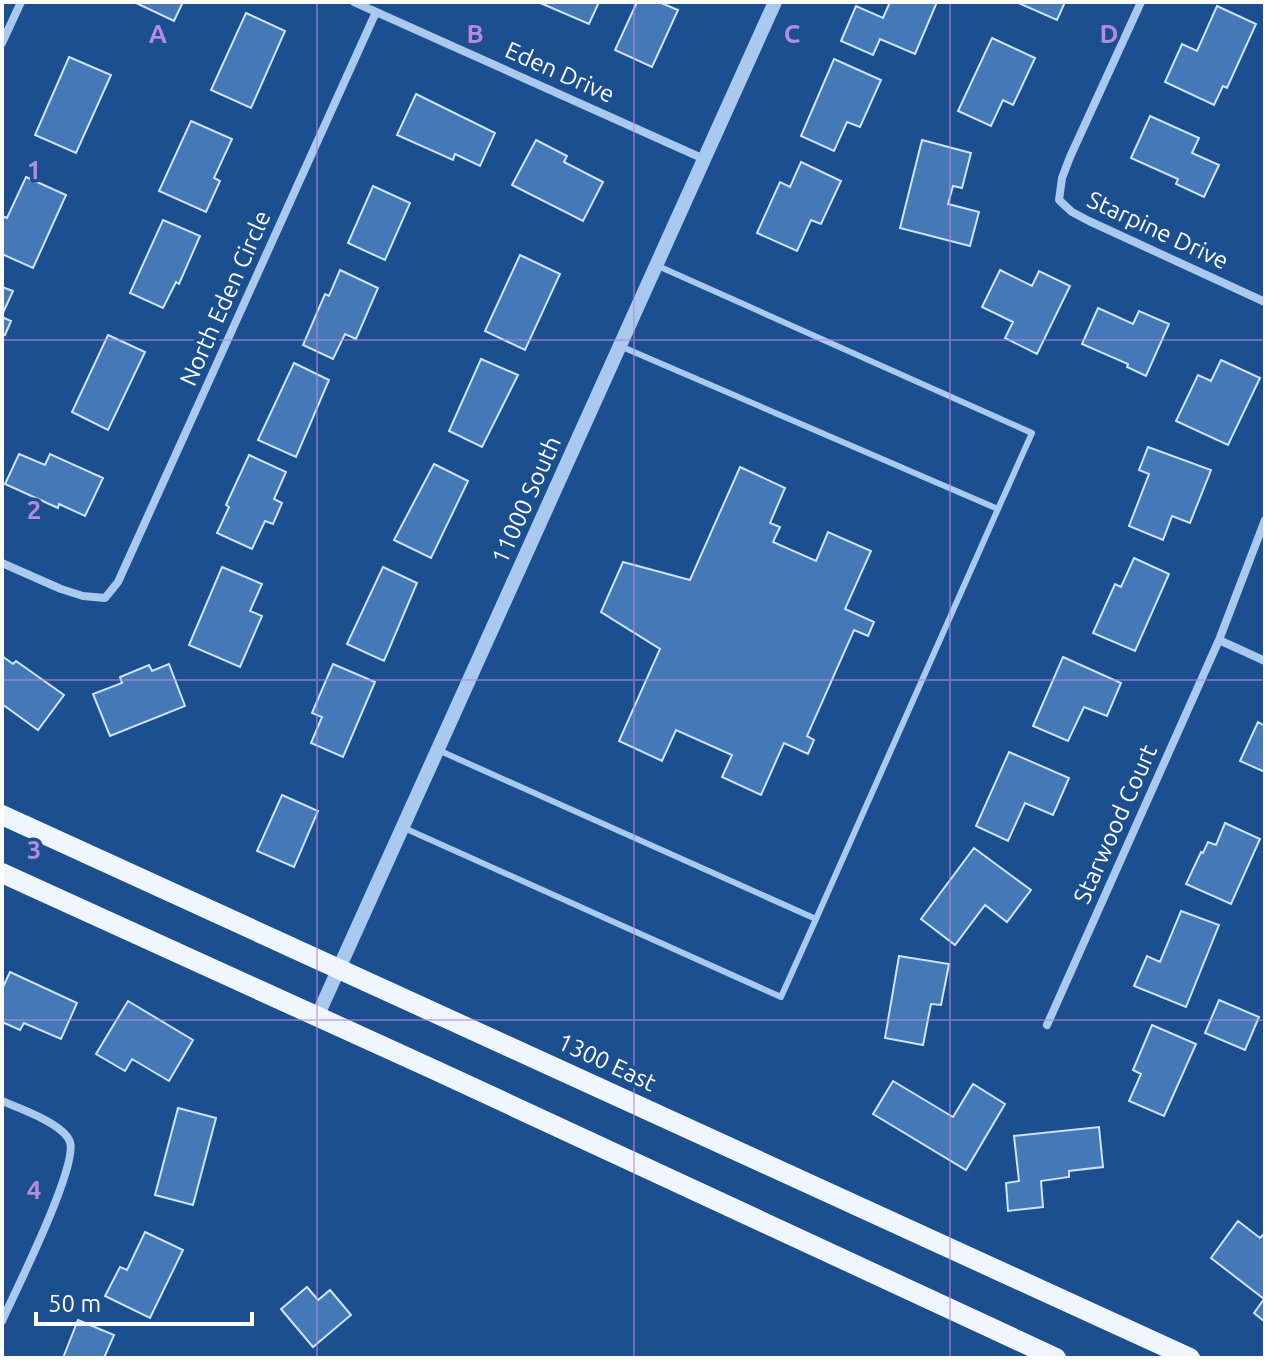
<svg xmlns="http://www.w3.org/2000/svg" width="1267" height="1360" font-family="Ubuntu,sans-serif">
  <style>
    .building { fill: #4478b7; stroke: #cfe3fa; stroke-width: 2 }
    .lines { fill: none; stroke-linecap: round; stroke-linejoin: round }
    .service { stroke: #a9c9ee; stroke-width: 6 }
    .minor { stroke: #a9c9ee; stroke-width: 8 }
    .tertiary { stroke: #a9c9ee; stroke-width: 14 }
    .primary { stroke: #f0f6ff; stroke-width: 20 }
    .grid { fill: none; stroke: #b68bdc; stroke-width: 2; stroke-opacity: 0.55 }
    .labels { text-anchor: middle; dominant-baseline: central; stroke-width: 7; stroke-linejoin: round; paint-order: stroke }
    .street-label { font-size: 24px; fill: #fff; stroke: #1b4f8f }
    .grid-label { font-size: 26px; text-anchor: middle; font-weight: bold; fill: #b68bdc; stroke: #1b4f8f; stroke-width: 7; stroke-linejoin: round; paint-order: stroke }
  </style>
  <rect width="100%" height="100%" fill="#1b4f8f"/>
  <path class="building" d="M134 2H183L174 21Z
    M538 2H599L589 24Z
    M637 2H659L678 10 652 67 615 50Z
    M890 2H937L915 54 880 39 873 55 841 41 856 6 883 18Z
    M1016 2H1065L1057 20Z
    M1217 6 1256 24 1227 88 1223 86 1214 105 1165 82 1182 44 1197 51Z
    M246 13 285 31 251 108 211 90Z
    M992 38 1035 58 1013 105 1003 100 991 126 958 111Z
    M69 57 111 75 76 153 35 135Z
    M834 59 881 80 860 127 847 122 834 151 801 136Z
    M416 94 495 133 480 166 455 154 453 160 397 135Z
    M1150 116 1199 138 1192 153 1219 165 1204 197 1176 184 1178 179 1131 158Z
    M191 121 232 139 214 178 220 181 206 212 159 191Z
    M536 140 567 156 564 162 603 182 583 221 512 185Z
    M922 140 971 153 962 188 953 186 948 204 979 212 970 246 900 228Z
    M801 162 841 181 821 224 811 220 797 251 757 233 780 182 790 187Z
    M26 177 66 195 33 268 2 254V216L7 218Z
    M373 186 410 203 385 260 348 243Z
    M163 220 200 236 179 284 176 282 163 308 130 293Z
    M520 255 560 274 525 350 485 331Z
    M340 270 378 288 356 339 345 334 333 359 303 345 325 294 329 296Z
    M1000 270 1032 286 1039 271 1070 286 1037 354 1005 338 1013 322 982 307Z
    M2 287 13 291 2 315Z
    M1098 308 1133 324 1139 311 1169 324 1146 376 1127 367 1128 364 1082 344Z
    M2 317 11 321 5 335 2 333Z
    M108 335 145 352 108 430 72 412Z
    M481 359 518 375 482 447 449 431Z
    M1221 360 1260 378 1228 445 1176 421 1198 375 1211 381Z
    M294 363 329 380 296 457 258 440Z
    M1148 447 1211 470 1190 523 1172 516 1163 540 1129 526 1149 474 1139 470Z
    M19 454 45 465 50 454 103 478 85 516 59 504 58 508 5 484Z
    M249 455 286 472 274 499 282 503 273 524 265 521 252 549 217 533 229 507 226 505Z
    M434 464 468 481 431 558 394 540Z
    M740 467 785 488 770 523 780 527 773 542 816 561 828 532 871 551 845 609 874 622 868 636 854 630 807 736 814 740 808 754 784 743 761 795 722 777 732 755 676 730 662 761 619 741 660 649 601 612 623 562 690 580Z
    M1134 558 1169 574 1135 651 1093 633 1115 584 1121 587Z
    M222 567 262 584 250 611 262 616 240 667 189 645Z
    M383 567 417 583 384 661 347 644Z
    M2 656 13 664 16 661 64 695 38 730 2 704Z
    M1063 657 1121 683 1107 716 1084 707 1068 741 1033 726Z
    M169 664 185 706 110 736 93 694 122 683 120 677 149 665 152 671Z
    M333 664 375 682 343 757 311 743 322 717 312 713Z
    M1258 722 1265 726V772L1240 761Z
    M1009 752 1069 778 1053 815 1025 803 1008 841 976 826Z
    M282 795 318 811 294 867 257 851Z
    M1225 823 1260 839 1231 904 1186 884 1201 852 1203 853 1208 842 1216 845Z
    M974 848 1031 890 1007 922 985 905 955 945 921 919Z
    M1181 911 1219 925 1186 1007 1134 986 1147 956 1160 962Z
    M899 956 949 964 941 1005 931 1004 923 1045 885 1038Z
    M10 972 77 1003 61 1039 24 1023 20 1030 2 1022V989Z
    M1219 1000 1259 1017 1245 1050 1205 1033Z
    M128 1001 193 1040 169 1081 132 1059 125 1071 96 1054Z
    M1152 1025 1196 1044 1164 1116 1129 1101 1141 1074 1133 1070Z
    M893 1081 953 1117 973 1084 1005 1104 966 1170 873 1114Z
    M178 1108 216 1118 193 1205 155 1195Z
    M1099 1127 1103 1167 1069 1171V1177L1041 1181 1043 1207 1008 1211 1006 1183 1019 1181 1014 1136Z
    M1238 1221 1260 1238 1265 1233V1322L1254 1313 1264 1299 1211 1258Z
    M145 1232 183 1250 150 1318 105 1296 120 1267 127 1270Z
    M307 1287 318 1300 330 1290 351 1315 313 1347 281 1309Z
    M78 1320 114 1335 104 1358H63Z"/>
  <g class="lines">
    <path class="service" d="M620 346 998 509 1032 433 658 266
      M402 827 781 997 816 919 438 750
      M816 919 998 509"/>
    <path class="minor" d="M354 2 704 159
      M1141 2 1070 157 1062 178 1059 200 1072 212 1089 221 1265 302
      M2 43 21 2
      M2 563 61 589 83 596 105 598 118 582 376 12
      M1219 640 1265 661
      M1047 1025 1219 640 1265 520
      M2 1101C19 1108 64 1124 70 1142 78 1167 15 1292 2 1321"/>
    <path class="tertiary" d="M317 1017 775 2"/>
    <path class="primary" d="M2 815 1190 1358
      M2 873 437 1071 1056 1358"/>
  </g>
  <path class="grid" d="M317 2V1358M634 2V1358M950 2V1358M2 340H1265M2 680H1265M2 1020H1265"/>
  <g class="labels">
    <g class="street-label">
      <text transform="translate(560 72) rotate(24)">Eden Drive</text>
      <text transform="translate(1158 230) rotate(25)">Starpine Drive</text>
      <text transform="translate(225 298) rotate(-66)">North Eden Circle</text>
      <text transform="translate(526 500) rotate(-66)">11000 South</text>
      <text transform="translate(1115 824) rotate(-66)">Starwood Court</text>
      <text transform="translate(607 1062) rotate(25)">1300 East</text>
    </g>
  </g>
  <g class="grid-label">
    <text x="158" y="43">A</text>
    <text x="475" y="43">B</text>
    <text x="792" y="43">C</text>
    <text x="1109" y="43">D</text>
    <text x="34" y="179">1</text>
    <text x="34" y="519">2</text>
    <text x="34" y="859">3</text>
    <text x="34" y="1199">4</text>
  </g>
  <rect width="1267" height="1360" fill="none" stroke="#ffffff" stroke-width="8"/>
  <path d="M36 1312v12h216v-12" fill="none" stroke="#ffffff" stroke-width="4"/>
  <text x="48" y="1312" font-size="24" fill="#ffffff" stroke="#1b4f8f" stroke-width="6" paint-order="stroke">50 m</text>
</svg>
